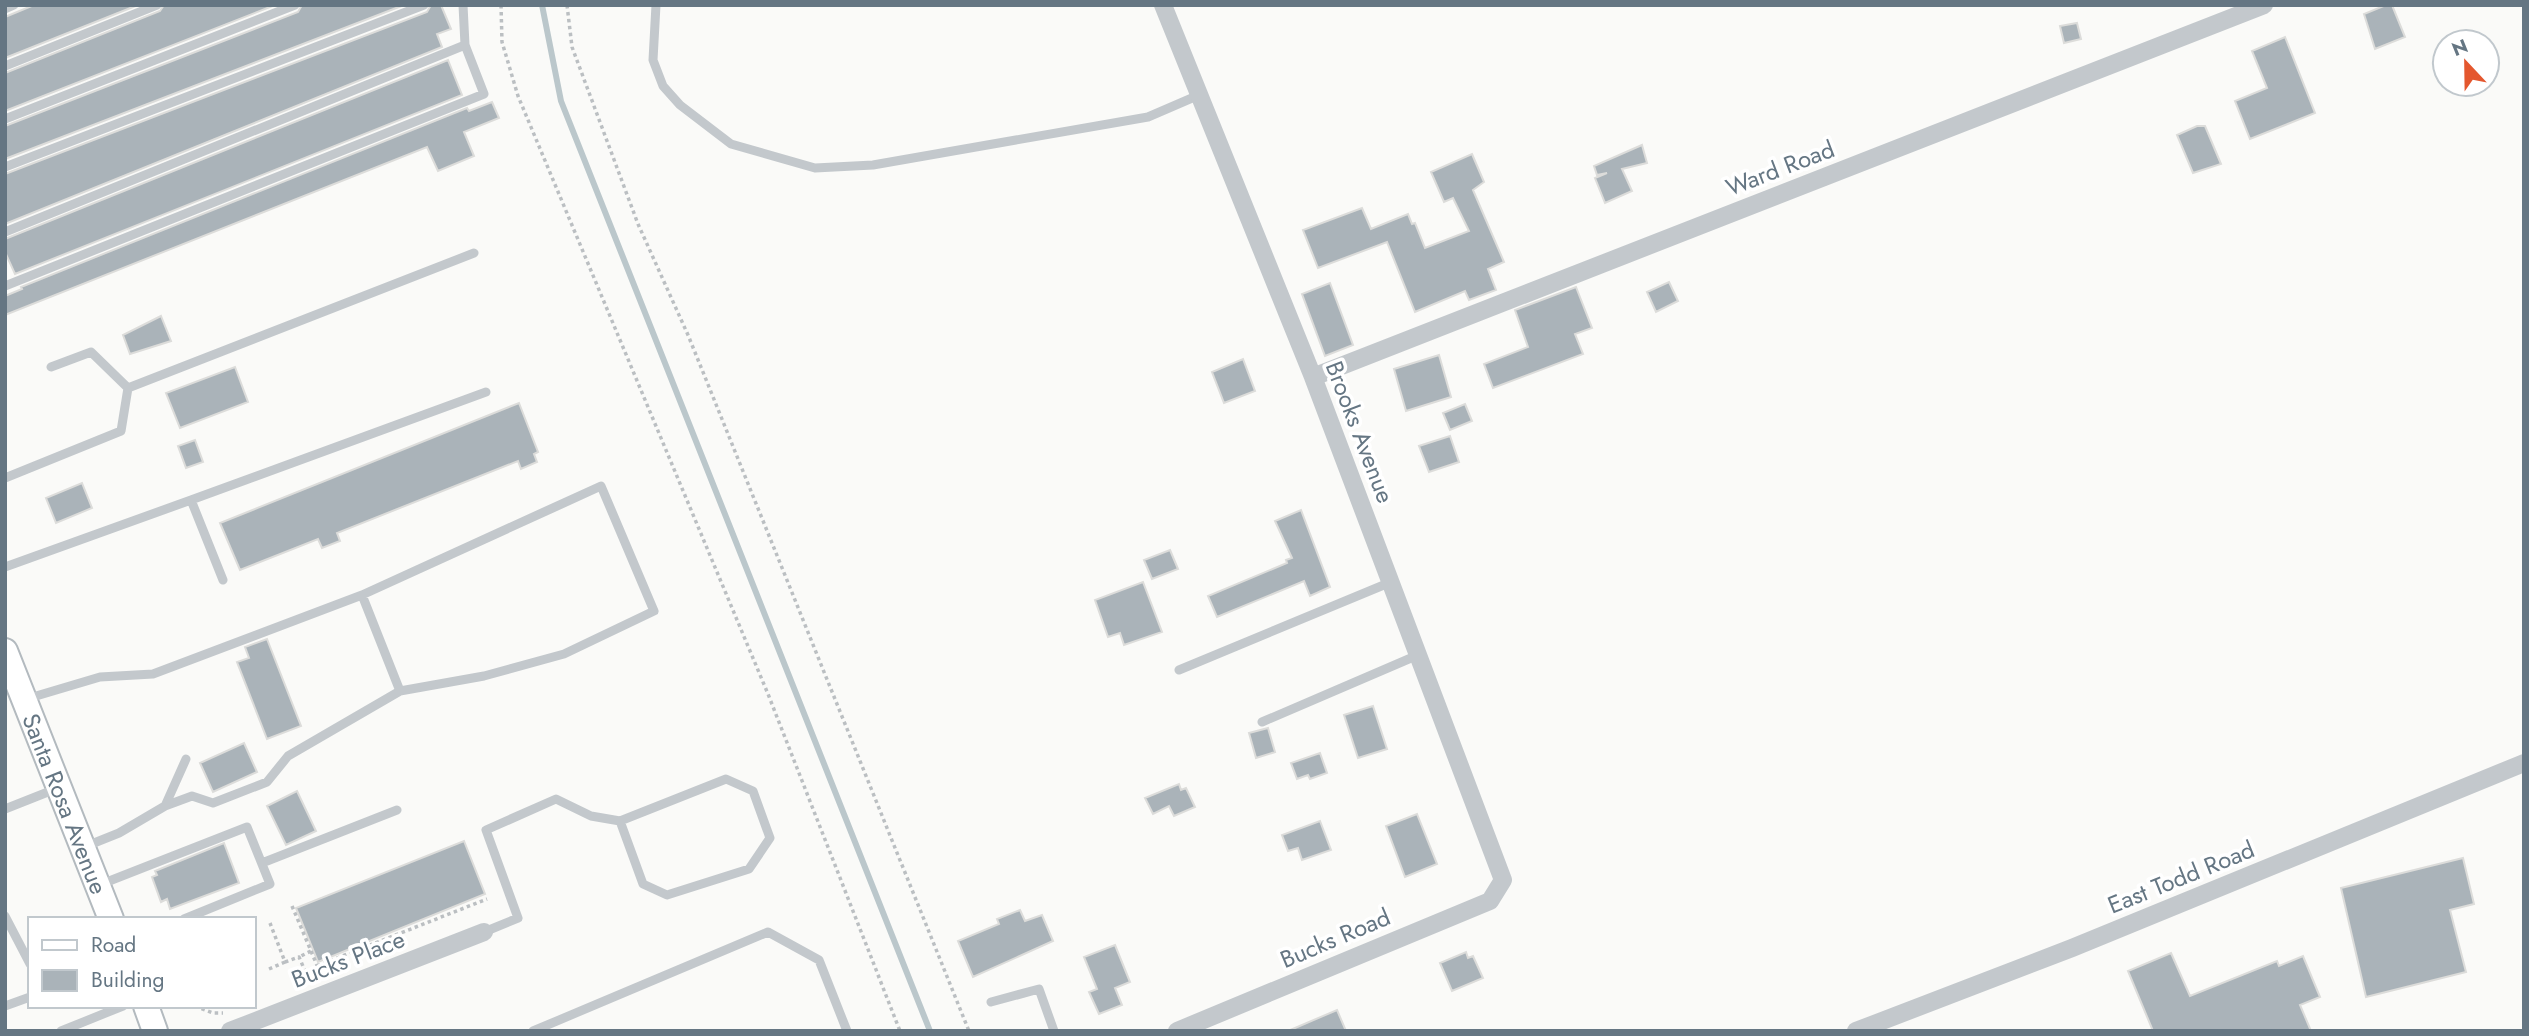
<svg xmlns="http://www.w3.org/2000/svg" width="2529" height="1036" font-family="Jost,sans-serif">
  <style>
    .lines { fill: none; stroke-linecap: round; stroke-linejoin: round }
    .stream { stroke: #bbc7cb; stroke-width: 6 }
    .building { fill: #aab3b9; stroke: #dcdcda; stroke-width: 2 }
    .secondary-casing { stroke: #b3babf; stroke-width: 28 }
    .path { stroke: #bbbfc2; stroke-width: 3.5; stroke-dasharray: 3.5 3.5; stroke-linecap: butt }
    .service { stroke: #c3c8cc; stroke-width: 9 }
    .minor { stroke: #c3c8cc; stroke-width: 18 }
    .secondary { stroke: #fff; stroke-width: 24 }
    .labels { text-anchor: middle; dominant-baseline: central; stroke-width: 7; stroke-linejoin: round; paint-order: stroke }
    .street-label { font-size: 24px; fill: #657683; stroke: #fff }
  </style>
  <rect width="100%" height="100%" fill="#fafaf8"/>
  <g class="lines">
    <path class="stream" d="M542 5 561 101 930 1031"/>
  </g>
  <path class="building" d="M34 5H138L5 58V17Z
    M164 5H275L5 111V73L160 11Z
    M302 5H404L5 159V126L298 12Z
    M431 5H441L451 29 437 34 442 47 5 224V174L427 12Z
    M2386 5H2392L2405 37 2375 49 2364 14Z
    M2077 23 2081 39 2064 43 2060 26Z
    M2285 37 2315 113 2250 139 2235 101 2267 88 2252 51Z
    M448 60 462 95 15 274 5 252V239Z
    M492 102 499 118 464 132 474 156 438 171 427 147 5 315V296L22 289 21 287 467 108 469 111Z
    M2197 126H2205L2221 164 2193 173 2177 135Z
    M1642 145 1647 163 1622 169 1632 191 1605 203 1595 178 1607 173 1597 175 1594 166Z
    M1472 154 1484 182 1473 190 1504 262 1488 269 1496 290 1469 300 1465 291 1415 312 1387 242 1318 268 1303 230 1362 208 1371 229 1408 214 1412 224 1415 223 1425 248 1469 231 1453 198 1444 202 1431 172Z
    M1669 282 1678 301 1656 312 1647 292Z
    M1330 283 1353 345 1325 356 1302 294Z
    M1576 287 1592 328 1575 334 1583 354 1493 388 1484 364 1528 347 1515 310Z
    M161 316 171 341 130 354 123 335Z
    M1439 355 1451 397 1406 411 1394 369Z
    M1243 359 1255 391 1224 403 1212 372Z
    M235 367 248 402 180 428 166 393Z
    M519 403 538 452 534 454 537 462 521 469 518 461 337 533 340 541 322 548 318 539 240 570 220 523Z
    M1465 404 1472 421 1450 430 1443 413Z
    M1450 436 1459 462 1429 472 1419 446Z
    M195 440 203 462 186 468 178 446Z
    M82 483 92 508 56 523 46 498Z
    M1301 510 1330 587 1310 596 1304 581 1217 617 1208 596 1287 563 1286 560 1292 558 1275 521Z
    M1170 550 1178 569 1152 579 1144 560Z
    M1143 582 1162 632 1124 645 1120 633 1108 637 1095 600Z
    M267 639 301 726 267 739 237 662 249 658 245 647Z
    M1373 706 1387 749 1358 758 1344 715Z
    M1268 728 1275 752 1256 758 1249 733Z
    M244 743 257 772 213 792 200 763Z
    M1320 753 1327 773 1310 779 1308 775 1297 779 1291 763Z
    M1179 784 1181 790 1186 788 1195 807 1174 816 1169 806 1153 814 1145 798Z
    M297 791 316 831 286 845 267 806Z
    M1417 814 1437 864 1405 877 1386 826Z
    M1320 821 1331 850 1302 860 1298 848 1288 851 1282 835Z
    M464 841 485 894 318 962 296 908Z
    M224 843 239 883 170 909 167 899 161 902 152 877 157 875 155 871Z
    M2463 858 2474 904 2450 910 2466 972 2366 997 2341 888Z
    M1020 910 1025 921 1042 915 1053 941 973 977 958 941 999 924 997 919Z
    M1115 945 1130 982 1115 988 1122 1005 1099 1014 1089 992 1097 989 1084 957Z
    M1466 952 1468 958 1473 956 1483 978 1452 991 1440 963Z
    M2171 953 2190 996 2277 961 2279 966 2303 956 2320 997 2300 1005 2311 1031H2153L2128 971Z
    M1337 1010 1346 1031H1288Z"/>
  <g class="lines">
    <g class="secondary-casing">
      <g id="secondary">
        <path id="s1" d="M5 651 111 919"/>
        <path d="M146 1006 155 1031"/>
      </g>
    </g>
    <path class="path" d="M501 5 502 42 518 96 768 694 900 1031
      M567 5 572 47 638 224 688 335 969 1031
      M292 906 311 951 299 957
      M311 951 321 975
      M285 962 299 957 309 980
      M317 966 487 899
      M269 969 285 962 270 923
      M195 1006 213 1013H223"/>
    <path class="service" d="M656 5 653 60 663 86 680 105 731 144 815 168 873 165 1148 117 1199 95
      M5 9 14 5
      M5 66 157 5
      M5 119 295 5
      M5 167 424 5
      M5 232 465 45
      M5 286 484 94 465 45 463 5
      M51 367 91 352 128 388
      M5 478 121 431 128 388 474 253
      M191 500 486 392
      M5 567 191 500 223 580
      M1179 670 1391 582
      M26 699 100 677 153 674 362 595 601 486 654 611 564 654 484 676 400 691 362 595
      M1262 722 1418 655
      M165 806 186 759
      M5 809 58 788
      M84 847 119 833 165 806 192 796 213 803 267 782 288 756 400 691
      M262 863 397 810
      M99 885 247 827 270 884 184 919
      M5 916 30 964
      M484 932 518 918 486 830 556 799 591 816 620 821 726 779 753 791 770 838 749 869 667 895 643 884 620 821
      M991 1002 1039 989 1054 1031
      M5 1006 30 997
      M61 1031 123 1006
      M533 1031 768 932 819 960 847 1031"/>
    <path class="minor" d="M1163 5 1313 377 1503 880 1490 901 1177 1031
      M1313 377 2264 5
      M230 1031 484 932
      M1856 1031 2072 948 2524 763"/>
    <use href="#secondary" class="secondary"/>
  </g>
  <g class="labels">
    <g class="street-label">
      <text transform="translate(1780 168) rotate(-21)">Ward Road</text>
      <text transform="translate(1360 432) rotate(69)">Brooks Avenue</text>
      <text stroke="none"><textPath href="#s1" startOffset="164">Santa Rosa Avenue</textPath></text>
      <text transform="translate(2181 877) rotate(-22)">East Todd Road</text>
      <text transform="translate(1335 938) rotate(-23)">Bucks Road</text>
      <text transform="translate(348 959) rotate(-21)">Bucks Place</text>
    </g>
  </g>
  <rect width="2529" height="1036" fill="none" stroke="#657683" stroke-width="14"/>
  <rect x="28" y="917" width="228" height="91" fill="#ffffff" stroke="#c1c8cd" stroke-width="2"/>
  <rect x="42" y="940" width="35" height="10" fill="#ffffff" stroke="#c1c8cd" stroke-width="2"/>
  <text x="91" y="952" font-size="21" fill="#657683">Road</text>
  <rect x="42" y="970" width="35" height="21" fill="#aab3b9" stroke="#c1c8cd" stroke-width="2"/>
  <text x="91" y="987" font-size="21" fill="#657683">Building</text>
  <g transform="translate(2466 63) rotate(338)"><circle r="33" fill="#ffffff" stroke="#c1c8cd" stroke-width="2"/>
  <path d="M0-5L12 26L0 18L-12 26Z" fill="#e4572e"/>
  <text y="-10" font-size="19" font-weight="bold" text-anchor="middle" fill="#657683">N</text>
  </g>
</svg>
